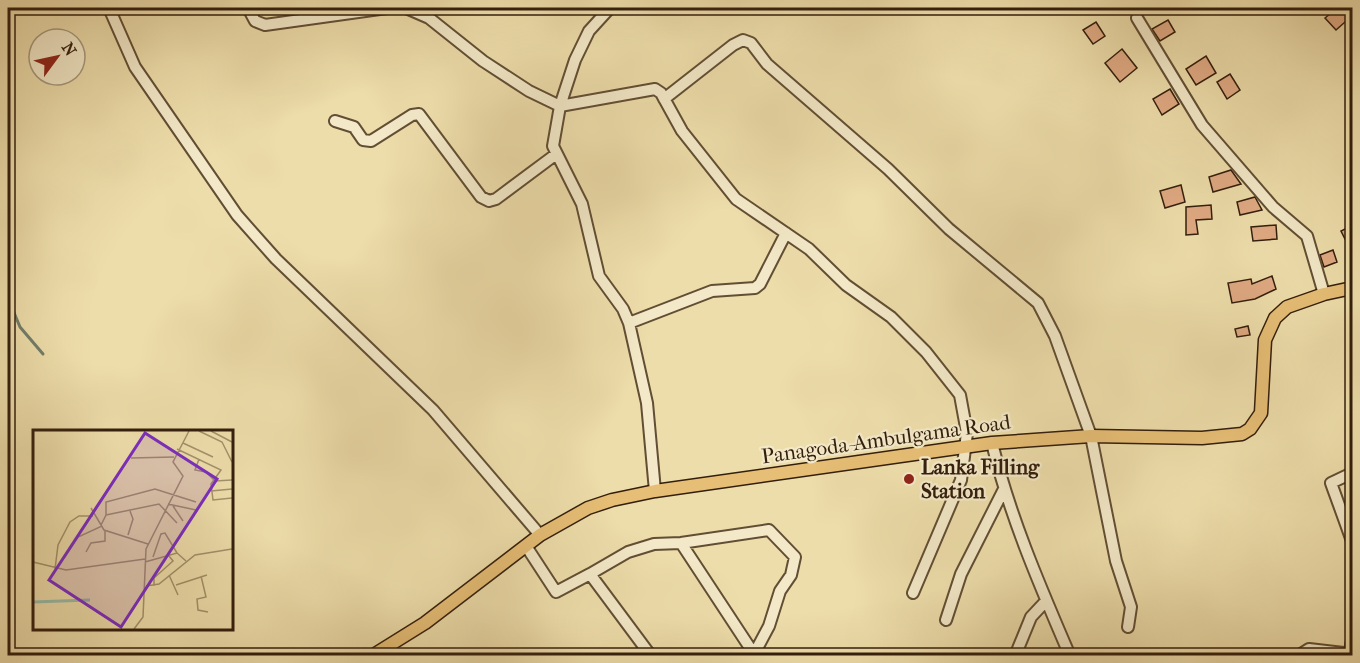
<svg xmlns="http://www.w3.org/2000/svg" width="1360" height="663" font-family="'IM FELL French Canon',serif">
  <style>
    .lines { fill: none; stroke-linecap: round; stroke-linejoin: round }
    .stream { stroke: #707d6b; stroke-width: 3 }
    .building { fill: #e0aa83; stroke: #331e0d; stroke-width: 1.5 }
    .minor-casing { stroke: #624e34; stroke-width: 14 }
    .major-casing { stroke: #331e0d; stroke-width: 15 }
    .minor { stroke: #f3e9c8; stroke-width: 10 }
    .major { stroke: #e6be75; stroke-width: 12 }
    .poi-dot { fill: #8f2418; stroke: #f3e9c8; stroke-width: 2 }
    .labels { text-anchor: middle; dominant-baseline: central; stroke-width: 4.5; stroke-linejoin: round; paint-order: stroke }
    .street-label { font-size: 21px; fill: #331e0d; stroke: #f3e9c8 }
    .poi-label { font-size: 21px; font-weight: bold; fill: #331e0d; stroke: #f3e9c8; text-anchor: start }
    .inset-river { fill: none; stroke: #99bca9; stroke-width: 3 }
    .inset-road { fill: none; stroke: #a3916b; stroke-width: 1.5 }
    .view { fill: #7b2cbf; fill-opacity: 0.15; stroke: #7b2cbf; stroke-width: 3 }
    .inset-edge { fill: none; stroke: #331e0d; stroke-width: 3 }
  </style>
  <rect width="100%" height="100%" fill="#edddaa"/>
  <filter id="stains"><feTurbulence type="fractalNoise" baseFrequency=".00333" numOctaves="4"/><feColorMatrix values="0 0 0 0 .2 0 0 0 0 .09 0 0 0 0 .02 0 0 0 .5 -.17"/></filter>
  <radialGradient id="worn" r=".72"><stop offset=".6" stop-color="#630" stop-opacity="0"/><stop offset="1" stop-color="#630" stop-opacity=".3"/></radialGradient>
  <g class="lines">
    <path class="stream" d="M8 298 20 327 43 354"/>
  </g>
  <path class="building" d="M1337 8H1353V15L1336 30 1325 18Z
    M1168 20 1175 32 1160 41 1152 29Z
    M1096 22 1105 36 1093 44 1083 30Z
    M1122 49 1137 68 1120 82 1105 63Z
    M1206 56 1216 73 1196 85 1186 69Z
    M1230 74 1240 90 1227 99 1217 82Z
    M1170 89 1179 104 1162 115 1153 99Z
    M1231 170 1241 184 1213 192 1209 177Z
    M1181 185 1185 202 1165 208 1160 191Z
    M1255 197 1262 210 1240 215 1237 202Z
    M1211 205 1212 219 1196 220 1198 234 1186 235V207Z
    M1276 225 1277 239 1253 241 1251 227Z
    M1353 225V255L1341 231Z
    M1333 250 1337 262 1324 267 1320 255Z
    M1272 276 1276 289 1255 299 1232 303 1228 283 1251 279 1252 284Z
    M1248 326 1250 335 1237 337 1235 329Z"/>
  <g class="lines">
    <g class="minor-casing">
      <path id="minor" d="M109 8 135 67 237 215 276 259 433 410 540 535
        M248 8 255 21 265 25 387 8
        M406 8 429 18 483 61 529 91 560 106 655 89 661 93 682 131 736 199 809 249 846 285 891 317 926 352 960 395 967 433 961 480 913 593
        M610 8 589 31 575 60 560 106 553 146 582 204 599 276 623 309 629 323 647 403 655 491
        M1137 18 1202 125 1273 207 1307 236 1324 294
        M664 99 733 45 743 40 751 43 767 64 888 169 949 229 1038 303 1055 336 1091 436 1116 561 1131 607 1128 627
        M335 121 354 127 363 140 371 141 412 115 419 114 481 197 489 201 496 199 555 155
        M629 323 712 291 755 288 760 284 786 233
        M992 443C1010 517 1040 586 1070 656
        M1352 473 1331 483 1352 541
        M681 543 754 654
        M526 546 556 592 590 574 651 656
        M590 574 628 552 654 544 681 543 769 530 795 557 791 575 780 591 769 626 753 656
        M946 620 961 574 1004 489
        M1015 656 1031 617 1046 601
        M1298 656 1309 649 1352 654
        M1349 656 1352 640"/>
    </g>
    <g class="major-casing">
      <path id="major" d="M372 656 425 623 540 535 588 508 612 500 655 491 992 443 1091 436 1202 438 1242 434 1250 429 1261 413 1265 340 1275 318 1287 307 1324 294 1352 288"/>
    </g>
    <use href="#minor" class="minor"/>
    <use href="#major" class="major"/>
  </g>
  <circle class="poi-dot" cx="909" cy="479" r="6"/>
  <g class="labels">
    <g class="street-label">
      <text transform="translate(886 439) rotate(-8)">Panagoda-Ambulgama Road</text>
    </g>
    <g class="poi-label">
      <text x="921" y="467">Lanka Filling<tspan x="921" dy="24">Station</tspan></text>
    </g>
  </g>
  <g transform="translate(33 430)">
    <rect width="200" height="200" fill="#edddaa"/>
    <path class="inset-river" d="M0 172 57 170"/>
    <path class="inset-road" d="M166 1 189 12 199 32M178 1 199 12M150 13 180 27M144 19 188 40 178 54 180 70 199 68M98 28 141 27M166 29 162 40 173 42 182 51 199 50M178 61 199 59M135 74 163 80M140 76 150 91M58 78 71 100 115 114M73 85 126 74 144 93M95 105 100 89 97 81M53 122 58 113 72 111V101M120 127 128 104 132 103 144 123M31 128 45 107 67 97 73 85V72L122 59 163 72M0 132 33 140 112 129M112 132 144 123 153 131M22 139 25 115 37 92 46 86H60M136 145 145 165M168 146 173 167 164 169 165 180 175 182M143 155 174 145M113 156 126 154 162 125 199 119M121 156V148L140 131 136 126M101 199 110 187 113 119 150 46 140 32 156 1"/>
    <path class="view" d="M112 3 184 49 88 197 16 150Z"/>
    <rect width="200" height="200" class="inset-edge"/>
  </g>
  <rect width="1360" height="663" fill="none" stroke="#edddaa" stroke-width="30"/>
  <rect x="9" y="9" width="1342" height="645" fill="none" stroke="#331e0d" stroke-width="3"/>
  <rect x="15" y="15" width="1330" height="633" fill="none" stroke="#331e0d" stroke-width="1.5"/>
  <g transform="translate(57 57) rotate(57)"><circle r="28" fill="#f3e9c8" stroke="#a6987d" stroke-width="1.5"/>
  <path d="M0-4.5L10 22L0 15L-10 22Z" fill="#8f2418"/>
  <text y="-9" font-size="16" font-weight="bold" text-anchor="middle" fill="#331e0d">N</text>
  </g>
  <rect width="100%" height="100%" filter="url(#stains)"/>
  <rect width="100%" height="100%" fill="url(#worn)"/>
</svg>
